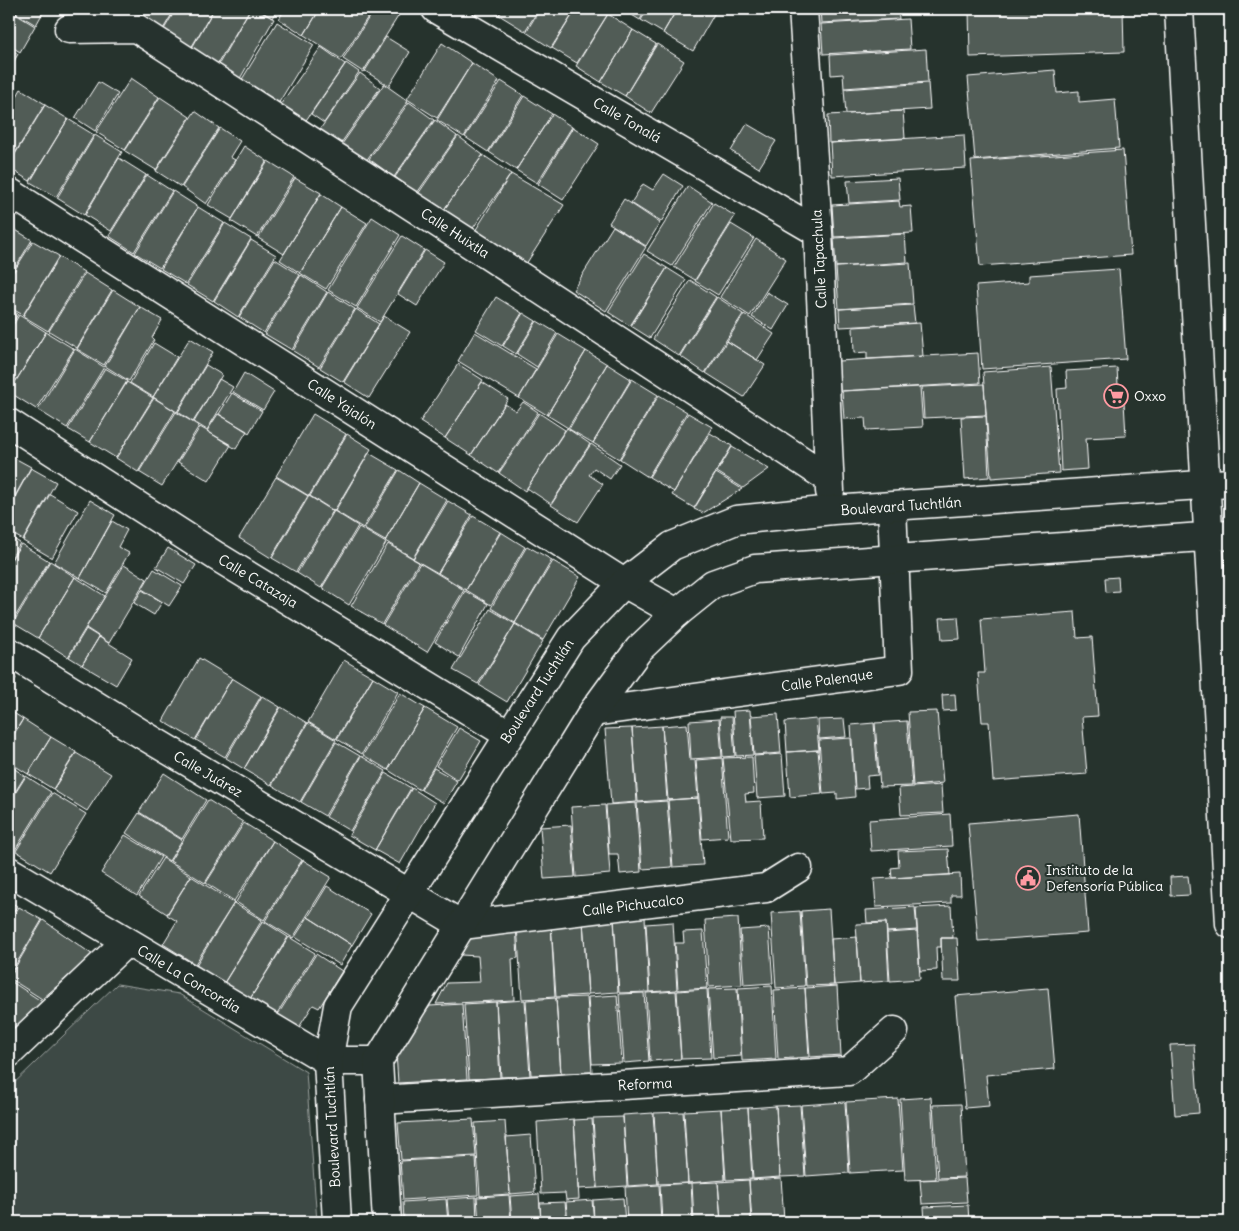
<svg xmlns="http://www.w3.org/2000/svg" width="1239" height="1231" font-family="Delius,sans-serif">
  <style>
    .green { fill: #3e4944; stroke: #9ea4a2 }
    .building { fill: #515c57; stroke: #fff }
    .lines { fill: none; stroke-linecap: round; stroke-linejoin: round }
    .street-casing { stroke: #fff; stroke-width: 31 }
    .secondary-casing { stroke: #fff; stroke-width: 31 }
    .street { stroke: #26332d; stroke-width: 28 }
    .secondary { stroke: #26332d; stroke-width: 28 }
    .labels { text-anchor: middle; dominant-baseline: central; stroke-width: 4; stroke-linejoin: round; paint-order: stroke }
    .street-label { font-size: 14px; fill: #fff; stroke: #26332d }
    .poi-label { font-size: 14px; fill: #fff; stroke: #26332d; text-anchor: start }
  </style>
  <rect width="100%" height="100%" fill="#26332d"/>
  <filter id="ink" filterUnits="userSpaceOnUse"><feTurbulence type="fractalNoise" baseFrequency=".02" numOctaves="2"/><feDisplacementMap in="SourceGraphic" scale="10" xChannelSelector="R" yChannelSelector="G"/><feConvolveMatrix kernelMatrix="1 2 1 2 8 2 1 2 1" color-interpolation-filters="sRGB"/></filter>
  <g filter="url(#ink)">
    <path class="green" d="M117 984 179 994 306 1072 317 1222H9V1088Z"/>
    <path class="building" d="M9 9H45L36 25Z
      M112 9H144L136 23Z
      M145 9H175L159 36 137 23Z
      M176 9H214L188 53 160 36Z
      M214 9H250L215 68 189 53Z
      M250 9H256L274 19 238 82 216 69Z
      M258 9H284L281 14 276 11 272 18Z
      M285 9H320L304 35 279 19Z
      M320 9H373L341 59 304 35Z
      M374 9H389L399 15 363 72 343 59Z
      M489 9H502L499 15Z
      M503 9H539L525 31 499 15Z
      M540 9H576L551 48 526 32Z
      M576 9H611L577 63 552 48Z
      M622 9H646L640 20Z
      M648 9H677L663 33 641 20Z
      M677 9H717L693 51 663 33Z
      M820 9H898L899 19 821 23Z
      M969 9H1123L1124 52 970 57Z
      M9 10 35 26 20 52 9 45Z
      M608 14 633 30 601 82 576 66Z
      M908 19 910 49 823 54 821 24Z
      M277 22 314 45 278 104 241 81Z
      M633 30 656 44 625 96 601 82Z
      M386 37 410 52 389 86 365 71Z
      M442 43 472 63 437 118 407 99Z
      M657 44 684 61 651 113 625 96Z
      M321 47 345 64 302 126 278 108Z
      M9 48 18 54 9 70Z
      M926 49 928 82 844 88 843 74 831 75 830 55Z
      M346 63 359 72 324 123 311 114Z
      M472 63 499 81 464 137 437 120Z
      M1055 70 1057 93 1079 91V102L1115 99 1119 148 975 160 968 77Z
      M360 73 380 88 339 146 318 132Z
      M131 78 159 97 125 150 96 132Z
      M501 81 523 95 488 152 465 137Z
      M98 82 118 94 95 131 75 118Z
      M928 83 930 109 846 114 844 89Z
      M384 84 408 101 366 161 342 144Z
      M9 89 18 95 9 109Z
      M21 89 45 104 9 163V110Z
      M524 96 552 114 516 170 489 152Z
      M160 97 190 117 156 170 125 151Z
      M409 102 434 120 394 177 369 159Z
      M45 105 68 119 30 181 9 168V164Z
      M195 111 219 128 181 187 156 171Z
      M903 111 905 138 829 143 828 115Z
      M552 114 572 127 537 183 516 170Z
      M68 119 94 135 56 197 30 182Z
      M435 120 457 136 417 193 395 177Z
      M747 124 776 141 759 168 731 151Z
      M573 127 599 144 563 200 538 184Z
      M220 128 240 141 230 157 235 160 206 204 182 187Z
      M95 135 122 152 84 215 57 198Z
      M964 135 966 168 832 176 830 143Z
      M458 136 483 155 443 211 418 194Z
      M244 146 267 161 232 219 208 205Z
      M1123 150 1131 255 980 266 971 161Z
      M483 155 511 174 471 231 443 211Z
      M119 158 146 175 111 231 85 215Z
      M268 161 294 177 257 237 231 221Z
      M511 174 564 205 526 264 475 231Z
      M664 174 683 186 661 222 631 203 643 184 653 190Z
      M147 175 172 191 134 252 109 236Z
      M295 178 321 193 284 254 258 238Z
      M898 178 900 200 849 203 847 181Z
      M688 186 712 202 672 266 647 251Z
      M173 191 198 207 160 268 135 253Z
      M321 194 341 207 300 273 280 260Z
      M624 199 660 223 646 246 609 223Z
      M899 201 900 207 911 206 913 233 834 237 832 205Z
      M714 203 735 216 695 280 674 267Z
      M198 207 224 223 186 284 161 269Z
      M341 207 367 223 326 289 300 273Z
      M372 217 400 235 356 307 328 290Z
      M225 223 251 239 213 301 187 285Z
      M731 224 754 238 718 295 695 281Z
      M9 226 32 240 9 278Z
      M613 226 646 247 606 311 573 290Z
      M905 234 907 262 836 267 834 238Z
      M402 236 424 250 380 322 357 308Z
      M756 239 786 259 750 316 720 297Z
      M251 240 276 255 238 317 214 301Z
      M33 241 59 256 23 315 9 307V279Z
      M425 250 444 262 417 306 398 294Z
      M644 254 667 268 630 326 608 312Z
      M59 257 84 272 48 331 23 316Z
      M275 259 300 275 264 333 239 317Z
      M910 263 913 304 839 309 836 267Z
      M667 268 686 280 650 338 631 326Z
      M1119 269 1126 359 982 369 976 286 1029 282V275Z
      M85 273 112 290 77 348 49 331Z
      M301 275 327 292 292 350 265 334Z
      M690 280 716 297 679 356 653 339Z
      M113 290 140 307 104 365 77 349Z
      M328 292 355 309 319 367 293 351Z
      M767 292 788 305 773 330 752 317Z
      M496 297 522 313 502 346 476 330Z
      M717 297 743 314 705 373 680 356Z
      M913 305 915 323 840 327 839 309Z
      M140 307 162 320 152 338 154 340 129 381 105 366Z
      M9 309 18 314 9 329Z
      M356 309 379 324 343 382 320 368Z
      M523 313 536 321 516 354 503 346Z
      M744 314 774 334 757 360 727 341Z
      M19 315 46 332 9 392V332Z
      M384 316 410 332 369 398 344 382Z
      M537 321 557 333 537 367 517 354Z
      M920 323 923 356 867 359V352L854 353 853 327Z
      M46 332 74 349 36 409 9 392Z
      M475 332 536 369 519 398 458 361Z
      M558 334 586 351 547 415 519 398Z
      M190 338 213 352 177 412 153 397Z
      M727 341 765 365 744 397 706 373Z
      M154 343 177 357 153 397 130 383Z
      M75 349 104 367 67 428 38 410Z
      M586 351 607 364 568 428 547 415Z
      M978 353 980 383 840 391 838 361Z
      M458 364 483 380 445 438 420 422Z
      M607 364 631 379 593 443 569 429Z
      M206 365 222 375 193 422 178 412Z
      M1051 367 1059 473 991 478 983 372Z
      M105 368 127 381 90 442 68 429Z
      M1117 368 1118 385H1123L1126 436 1086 438 1088 469 1061 471 1057 389 1067 388 1066 371Z
      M244 373 274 392 263 410 233 392Z
      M219 379 233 387 207 430 194 422Z
      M632 379 658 395 619 459 593 443Z
      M127 382 153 398 116 458 90 442Z
      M482 382 508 399 471 455 445 438Z
      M984 384 986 415 924 418 922 387Z
      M920 387 923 427 866 430 865 418 844 419 842 391Z
      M232 393 262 411 249 433 219 414Z
      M659 395 687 412 648 477 620 459Z
      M154 398 175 411 138 472 116 458Z
      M523 402 538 412 498 473 471 455 505 404 516 411Z
      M176 412 199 426 162 486 139 472Z
      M539 413 565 430 525 491 499 473Z
      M688 413 712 427 674 492 649 477Z
      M218 414 247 431 236 449 207 431Z
      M313 414 346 434 309 496 276 476Z
      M986 416 989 477 965 479 961 417Z
      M200 427 231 445 209 481 178 462Z
      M567 428 590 444 551 504 527 488Z
      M710 433 732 446 694 508 672 495Z
      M347 434 371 449 334 511 310 496Z
      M591 444 620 464 610 479 594 468 589 475 603 484 578 522 551 505Z
      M732 447 769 469 743 488 717 472Z
      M369 453 398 470 363 528 335 511Z
      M9 455 31 467 9 507Z
      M31 468 56 482 23 540 9 532V508Z
      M399 470 419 483 385 541 364 529Z
      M716 473 742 489 703 513 694 509Z
      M276 477 308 496 271 558 239 538Z
      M419 483 447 500 413 558 385 541Z
      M50 494 78 511 52 558 23 541Z
      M309 496 333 511 296 572 272 558Z
      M90 500 115 515 80 578 54 563Z
      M448 501 472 515 438 573 413 559Z
      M334 511 358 526 321 588 297 573Z
      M473 516 500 532 466 590 438 573Z
      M112 521 127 530 118 547 129 553 106 593 80 578Z
      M359 527 386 543 349 605 322 588Z
      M501 532 525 547 491 605 466 590Z
      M9 536 20 543 9 562Z
      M21 544 49 561 12 622 9 620V563Z
      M388 544 419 562 382 624 351 606Z
      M527 546 552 560 515 623 491 608Z
      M168 548 196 565 184 584 156 567Z
      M50 561 75 577 38 638 13 623Z
      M553 561 580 577 543 640 515 623Z
      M420 563 464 590 427 652 383 625Z
      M124 565 147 579 109 643 86 628Z
      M154 569 182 586 169 606 142 589Z
      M75 577 105 596 68 657 38 638Z
      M1118 577 1119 591 1106 592 1105 578Z
      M142 590 162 602 154 615 134 603Z
      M465 591 488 604 459 657 435 642Z
      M490 609 515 624 478 684 453 670Z
      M1075 612 1077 638 1092 637 1098 716 1082 717 1087 774 993 781 989 722H982L978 673H985L981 619Z
      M958 617 960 639 942 640 940 618Z
      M515 624 543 641 507 702 479 685Z
      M86 629 99 637 82 665 69 657Z
      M99 637 132 658 116 685 82 665Z
      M199 658 232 678 195 740 163 721Z
      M344 660 373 677 336 739 308 722Z
      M9 674 16 678 9 689Z
      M373 677 398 692 362 754 337 739Z
      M232 678 261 696 225 757 196 740Z
      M400 693 425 708 388 770 363 755Z
      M955 694 956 710 943 711 942 695Z
      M262 696 280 707 244 769 226 758Z
      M281 707 307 723 271 785 244 769Z
      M425 708 457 727 420 790 388 770Z
      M9 710 23 719 9 742Z
      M750 710 753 755 736 756 733 711Z
      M937 711 943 783 913 786 908 712Z
      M778 714 781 753 754 755 751 716Z
      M720 717H732L735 756 723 757Z
      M23 719 51 737 28 774 9 762V742Z
      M719 719 722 757 691 759 689 721Z
      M816 719 819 750 787 752 785 722Z
      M844 719 846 737 819 739 818 720Z
      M907 721 912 786 880 787 875 723Z
      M308 723 336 740 300 802 272 785Z
      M874 723 878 775 867 776 868 788 855 789 851 725Z
      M687 724 690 760H695L698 798 668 800 662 726Z
      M662 726 667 800 638 802 632 728Z
      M459 728 481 741 458 780 436 766Z
      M632 728 637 802 611 804 605 729Z
      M51 737 76 752 53 789 28 774Z
      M851 738 855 797 837 799V793L823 794 819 740Z
      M336 742 360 756 325 816 301 802Z
      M818 750 822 794 790 797 787 752Z
      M76 753 111 774 87 811 53 790Z
      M782 754 785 796 757 798 754 756Z
      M361 756 386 771 350 831 326 817Z
      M752 757 754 793 745 794 746 802 761 801 763 838 731 839 723 758Z
      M722 758 728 837 702 839 696 760Z
      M9 765 25 776 9 802Z
      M434 768 457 781 444 803 421 790Z
      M164 773 206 800 182 839 139 812Z
      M386 773 411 788 375 850 349 835Z
      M26 776 51 792 15 850 9 846V803Z
      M941 785 943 813 901 815 899 788Z
      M412 788 435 803 400 864 375 850Z
      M52 793 86 814 50 872 16 851Z
      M698 798 703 865 673 867 668 800Z
      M208 800 243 822 205 883 170 861Z
      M667 801 672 867 642 869 637 803Z
      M636 803 641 872 620 874 618 854H609L606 805Z
      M605 805 610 874 576 877 571 807Z
      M139 813 182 840 169 861 126 833Z
      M950 814 952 846 871 851 869 820Z
      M1079 814 1088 933 978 941 968 823Z
      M244 823 273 841 234 901 206 883Z
      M571 825 575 877 544 879 540 827Z
      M125 835 161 857 137 896 101 873Z
      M273 841 302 860 264 920 236 902Z
      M948 849 950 875 892 878 891 868 899 867 898 851Z
      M163 858 191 876 167 914 139 896Z
      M303 860 331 877 293 938 265 921Z
      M960 874 961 895H951V903L876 907 874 879Z
      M191 876 234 903 195 964 163 944 177 921 167 915Z
      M1188 876 1190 895 1171 896 1170 877Z
      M327 886 371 914 352 945 308 917Z
      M9 901 17 906 9 921Z
      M234 903 262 920 224 983 196 965Z
      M951 906 953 938H941V947H936L937 970 920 971 916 908Z
      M19 907 42 920 12 971 9 970V923Z
      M915 907 917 930 887 932 886 922 867 923 866 910Z
      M829 909 834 985 806 986 801 911Z
      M800 911 805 986 776 988 771 913Z
      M308 917 352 945 340 965 295 937Z
      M645 917 649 992 619 993 614 919Z
      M738 918 742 985 709 987 705 920Z
      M614 919 618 992 588 994 583 921Z
      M43 920 93 955 42 999 9 978Z
      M263 921 288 937 250 999 224 983Z
      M583 921 588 995 556 997 551 923Z
      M673 922 677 990 650 992 646 924Z
      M551 923 555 997 522 999 517 925Z
      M886 923 889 981 860 983 856 924Z
      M516 925 518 958 512 959 514 1000 436 1004 447 983 480 982 478 956 461 955 475 928Z
      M769 928 773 983 744 985 740 930Z
      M703 931 707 988 678 990 675 943H684L683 932Z
      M917 931 920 979 890 981 887 933Z
      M289 937 315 953 276 1015 250 999Z
      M857 937 860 983 834 985 831 939Z
      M941 938H957L960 981H943Z
      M316 954 342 971 319 1008 313 1005 298 1029 277 1016Z
      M9 980 47 1005 9 1045Z
      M772 986 776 1059 742 1061 738 988Z
      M837 986 841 1055 810 1057 805 988Z
      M737 988 741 1056 713 1058 708 989Z
      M805 988 809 1057 778 1059 774 990Z
      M1048 988 1055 1069 986 1075 989 1106 965 1108 955 996Z
      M707 989 711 1058 681 1059 677 991Z
      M676 991 681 1059 650 1061 646 993Z
      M644 993 649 1061 624 1063 619 994Z
      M617 995 622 1063 592 1064 588 997Z
      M587 997 592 1072 561 1073 556 998Z
      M556 998 561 1074 531 1075 526 1000Z
      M525 1000 530 1076 501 1077 496 1002Z
      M496 1002 500 1078 469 1079 464 1004Z
      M462 1004 467 1079 398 1083 396 1052 430 1006Z
      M1194 1044 1199 1113 1175 1115 1170 1045Z
      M931 1097 936 1179 905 1180 900 1099Z
      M898 1099 903 1170 850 1173 846 1102Z
      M845 1102 849 1173 806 1176 801 1105Z
      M961 1104 965 1177 938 1178 933 1105Z
      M800 1105 805 1176 780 1177 776 1106Z
      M776 1106 780 1177 753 1179 748 1108Z
      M748 1108 752 1179 726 1180 721 1109Z
      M721 1109 725 1180 688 1183 684 1111Z
      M683 1112 688 1183 658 1184 654 1113Z
      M653 1113 658 1184 628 1186 623 1115Z
      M623 1117 627 1186 597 1188 593 1118Z
      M473 1119 476 1156 401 1160 398 1123Z
      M574 1119 579 1199 566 1200 565 1193 541 1194 537 1122Z
      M592 1119 597 1188 578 1189 574 1120Z
      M505 1121 510 1194 480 1196 475 1123Z
      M531 1135 535 1192 510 1194 506 1137Z
      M476 1157 478 1195 403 1200 400 1161Z
      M781 1178 784 1220 752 1222 749 1180Z
      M965 1178 967 1202 922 1204 920 1180Z
      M749 1180 751 1222H721L718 1182Z
      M718 1182 721 1222H694L692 1183Z
      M691 1183 693 1222H662L660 1185Z
      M659 1185 661 1222H627L625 1187Z
      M539 1194 541 1222H512L510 1196Z
      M509 1195 511 1222H479L477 1197Z
      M476 1197 477 1222H449L447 1199Z
      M623 1198 625 1222H594L593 1200Z
      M446 1199 448 1222H404L403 1202Z
      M592 1200 594 1222H568L566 1202Z
      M565 1202 567 1222H541L540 1203Z
      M968 1205 969 1222H925L924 1207Z"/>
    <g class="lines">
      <g class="street-casing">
        <path id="street" d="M436 9 818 232
          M803 9 818 232 830 491
          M69 29 136 28 483 252 828 478
          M9 192 624 583 677 613
          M9 423 216 556 509 735
          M9 652 145 736 462 925 766 888 798 868
          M593 712 899 670 892 507
          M9 871 328 1061H378
          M9 1053 126 942
          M380 1100 849 1071 894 1031"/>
      </g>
      <g class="secondary-casing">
        <path id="secondary" d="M1179 9 1230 924
          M337 1222 328 1061 338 1006 571 638 624 583 672 546 736 520 833 510 1230 483
          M387 1222 378 1061 593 712 639 649 677 613 713 584 755 569 1230 535"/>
      </g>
      <use href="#street" class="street"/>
      <use href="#secondary" class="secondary"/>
    </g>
  </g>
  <defs>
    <g id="supermarket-ring" transform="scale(1.25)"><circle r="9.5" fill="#26332d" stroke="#ff9aa2" stroke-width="1.5"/><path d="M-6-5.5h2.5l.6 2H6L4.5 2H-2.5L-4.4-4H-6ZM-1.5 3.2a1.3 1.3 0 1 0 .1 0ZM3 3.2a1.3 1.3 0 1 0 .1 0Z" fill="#ff9aa2"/></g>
    <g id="civic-ring" transform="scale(1.25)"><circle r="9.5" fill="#26332d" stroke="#ff9aa2" stroke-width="1.5"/><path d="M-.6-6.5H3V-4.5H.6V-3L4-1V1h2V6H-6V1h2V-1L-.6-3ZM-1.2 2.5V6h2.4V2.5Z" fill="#ff9aa2"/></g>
  </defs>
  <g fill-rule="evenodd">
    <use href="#supermarket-ring" x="1116" y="396"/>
    <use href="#civic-ring" x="1028" y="878"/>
  </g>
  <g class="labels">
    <g class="street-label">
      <text transform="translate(627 120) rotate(30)">Calle Tonalá</text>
      <text transform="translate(455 233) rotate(33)">Calle Huixtla</text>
      <text transform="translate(819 259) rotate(-93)">Calle Tapachula</text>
      <text transform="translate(342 404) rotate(33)">Calle Yajalón</text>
      <text transform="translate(901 506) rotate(-4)">Boulevard Tuchtlán</text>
      <text transform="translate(258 581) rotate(31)">Calle Catazaja</text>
      <text transform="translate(827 680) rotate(-8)">Calle Palenque</text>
      <text transform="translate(537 691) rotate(-57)">Boulevard Tuchtlán</text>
      <text transform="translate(208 774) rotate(30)">Calle Juárez</text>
      <text transform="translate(633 905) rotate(-7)">Calle Pichucalco</text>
      <text transform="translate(189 979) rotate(31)">Calle La Concordia</text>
      <text transform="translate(645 1084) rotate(-3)">Reforma</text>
      <text transform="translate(332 1127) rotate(-93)">Boulevard Tuchtlán</text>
    </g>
    <g class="poi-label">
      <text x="1134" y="396">Oxxo</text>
      <text x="1046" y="870">Instituto de la<tspan x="1046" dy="16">Defensoría Pública</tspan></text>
    </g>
  </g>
  <rect width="1239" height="1231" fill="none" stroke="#26332d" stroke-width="30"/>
  <rect x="15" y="15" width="1209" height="1201" fill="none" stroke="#fff" stroke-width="2" filter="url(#ink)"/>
</svg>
